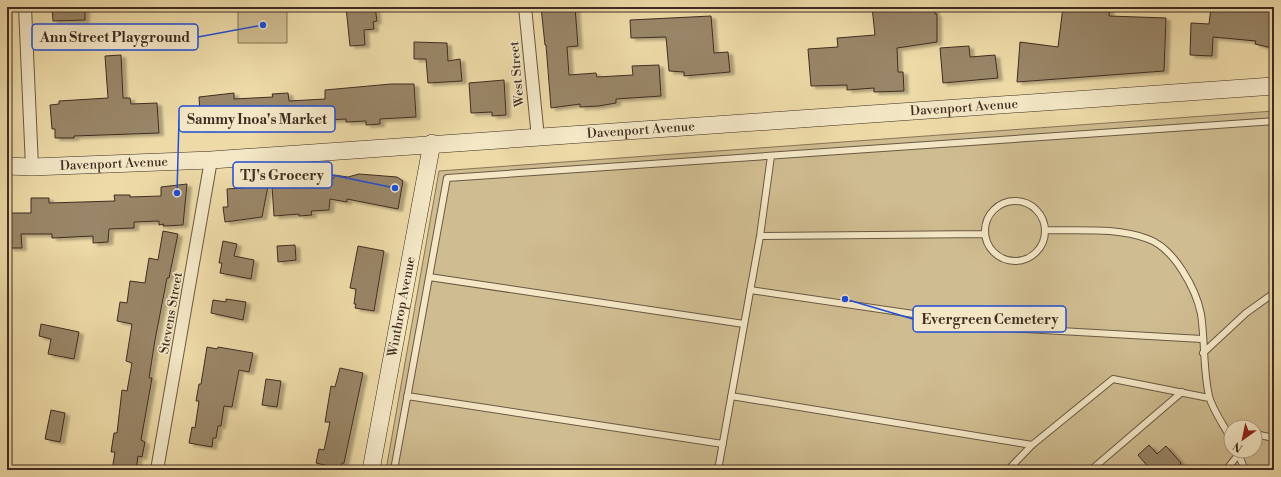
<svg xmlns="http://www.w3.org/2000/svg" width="1281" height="477" font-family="'Libre Bodoni',serif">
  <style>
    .green { fill: #cfbc90; stroke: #877459; fill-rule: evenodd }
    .building { fill: #998667; stroke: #3f2c22; filter: url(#shadow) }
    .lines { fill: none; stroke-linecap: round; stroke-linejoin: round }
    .lane-casing { stroke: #6a5843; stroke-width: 8 }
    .street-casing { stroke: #6a5843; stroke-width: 14 }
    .secondary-casing { stroke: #3f2c22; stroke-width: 18 }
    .lane { stroke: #f3e7c6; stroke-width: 6 }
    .street { stroke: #f3e7c6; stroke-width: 12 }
    .secondary { stroke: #f3e7c6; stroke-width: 17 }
    .labels { text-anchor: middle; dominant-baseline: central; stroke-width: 3; stroke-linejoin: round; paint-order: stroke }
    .street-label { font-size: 13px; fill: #3f2c22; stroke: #f3e7c6 }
    .leader { fill: none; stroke: #1d4ed8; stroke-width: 1.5 }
    .callout-dot { fill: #1d4ed8; stroke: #f3e7c6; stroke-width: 1.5 }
    .callout { fill: #f3e7c6; stroke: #1d4ed8; stroke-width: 1.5 }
    .callout-label { font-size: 14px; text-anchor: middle; font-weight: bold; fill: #3f2c22 }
  </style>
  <defs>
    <filter id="shadow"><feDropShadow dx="4.5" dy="2.5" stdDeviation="1" flood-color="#0004"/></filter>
  </defs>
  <rect width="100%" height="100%" fill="#eddaa7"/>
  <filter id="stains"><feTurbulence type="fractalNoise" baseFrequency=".005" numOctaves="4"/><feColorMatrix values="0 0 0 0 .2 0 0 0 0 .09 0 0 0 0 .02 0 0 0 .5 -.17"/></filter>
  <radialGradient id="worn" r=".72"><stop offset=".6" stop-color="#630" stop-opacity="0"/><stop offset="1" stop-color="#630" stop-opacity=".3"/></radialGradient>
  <path class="green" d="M238 7H287V43H238Z
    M1274 111V470H386L439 171ZM1231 427H1255V451H1231Z"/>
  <path class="building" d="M52 7H85V20L53 21Z
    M346 7H375L377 21 373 22 374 29 364 30 365 45 350 46Z
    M541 7H575L578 46 567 47 569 75 596 73 597 77 633 75 632 66 659 65 661 96 616 99V103L599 106 580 107V104L551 108 546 45H545Z
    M872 7H934L935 14H937V42L897 48 898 72H903L904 91 874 92V88L847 90V85L811 86 808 49 838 47 837 38 875 35Z
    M1063 7H1110L1109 16 1166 18 1164 71 1017 82 1020 42 1058 47Z
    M1211 7H1274L1272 48 1255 44 1256 41 1213 37 1212 56 1190 55 1191 23 1209 24Z
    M711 16 714 53 728 52 730 72 684 76V72L669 71 666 37 631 38 630 20Z
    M414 42 447 43 448 61 460 59 462 81 428 83 426 59H414Z
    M969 46 970 57 995 55 998 78 943 83 940 48Z
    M121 55 123 98H130L131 104 157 103 159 133 74 136V138H55V129H52L50 105 59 104V101L108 98 105 56Z
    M504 80 506 115 492 116V112L471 113 469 83Z
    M391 84H414L416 117 380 119V124L366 125V121L346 122V119L308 121V128L291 129V124L201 129 199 97 234 93V99L273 97 272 94 288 93 289 101 325 99V90Z
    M359 174 397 177 403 181 398 209 347 199V202L330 199 329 210 311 211 312 215 299 216V214L274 216 272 186 278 185V183L334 178V175L348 177Z
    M187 184 183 225 163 226 164 224 159 225V221L134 222V228L109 229 108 242 93 243V236L52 238V234H21L22 248H9L7 213H31V198H49V203L115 201 114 195H130V197L161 196V187Z
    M268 186 262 217 225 222 223 207H228L227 189Z
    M163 231 178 234 169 278H167L155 340 149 378H152L141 440 145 442 142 457 138 456 136 470H112L115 452H111L114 433H117L122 390 127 391 132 363 126 361 132 324 117 321 120 302 127 303 130 281 145 283 149 258 158 260Z
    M223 241 237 244 234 256 254 260 251 279 220 273 222 263H219Z
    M295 245 296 260 278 262 277 246Z
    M358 246 384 251 374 311 355 308 356 304H354L356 289 350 288Z
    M226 299 246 302 243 320 211 313 213 300 226 302Z
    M41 324 79 332 74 359 48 354 51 339 39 336Z
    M207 347 217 349 218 347 253 353 249 372 239 370 232 407 224 406 221 426H218L216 438H213L212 447 189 443 192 427 195 428 199 401H196L199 384H201Z
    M340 368 363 373 344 463H342L341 469 316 463 319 449 324 450 330 422H325L331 386 335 387Z
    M266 379 281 381 277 407 262 405Z
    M51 410 65 413 60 442 45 439Z
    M1149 445 1157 454 1166 446 1181 463 1179 465 1184 470H1151L1138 455Z"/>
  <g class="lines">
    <g class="lane-casing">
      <path id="lane" d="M985 231a30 30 0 1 1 60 0a30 30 0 1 1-60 0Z
        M1046 230C1079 231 1116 227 1148 239 1174 248 1196 289 1201 314 1205 341 1203 369 1209 396 1212 409 1225 427 1231 439
        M760 236 985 234
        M429 277 744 324
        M750 290 1009 328 1202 339
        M1203 353 1246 313 1274 293
        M407 396 723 444
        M731 396 1032 445
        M1255 434 1274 438
        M1237 451 1245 470
        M394 470 447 178 1274 121
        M718 470 760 236 771 156
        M1008 470 1032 445 1113 379 1209 398
        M1091 470 1182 392
        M1226 470 1238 455"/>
    </g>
    <g class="street-casing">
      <path id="street" d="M25 7 32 167
        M525 7 538 138
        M157 470 211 160"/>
    </g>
    <g class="secondary-casing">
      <g id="secondary">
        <path id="s1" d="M7 166 32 167 211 160 1274 86"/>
        <path id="s2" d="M371 470 432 143"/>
      </g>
    </g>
    <use href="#lane" class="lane"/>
    <use href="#street" class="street"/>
    <use href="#secondary" class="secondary"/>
  </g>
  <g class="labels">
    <g class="street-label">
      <text transform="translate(517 74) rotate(-95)">West Street</text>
      <text stroke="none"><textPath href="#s1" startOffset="959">Davenport Avenue</textPath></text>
      <text stroke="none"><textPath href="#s1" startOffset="635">Davenport Avenue</textPath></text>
      <text stroke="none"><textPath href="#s1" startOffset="107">Davenport Avenue</textPath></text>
      <text stroke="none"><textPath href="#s2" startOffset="166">Winthrop Avenue</textPath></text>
      <text transform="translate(171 313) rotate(-80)">Stevens Street</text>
    </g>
  </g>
  <path class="leader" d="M263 25L198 37M177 193L179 119M395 188L332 175M845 299L913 319"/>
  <g class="callout-dot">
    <circle cx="263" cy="25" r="4"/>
    <circle cx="177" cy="193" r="4"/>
    <circle cx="395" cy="188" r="4"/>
    <circle cx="845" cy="299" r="4"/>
  </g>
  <g class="callout">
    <rect x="32" y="24" width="166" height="26" rx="4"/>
    <rect x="179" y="106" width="156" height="26" rx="4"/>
    <rect x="233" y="162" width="99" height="26" rx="4"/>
    <rect x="913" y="306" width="153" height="26" rx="4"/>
  </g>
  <g class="callout-label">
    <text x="115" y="42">Ann Street Playground</text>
    <text x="257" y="124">Sammy Inoa's Market</text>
    <text x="282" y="180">TJ's Grocery</text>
    <text x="990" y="324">Evergreen Cemetery</text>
  </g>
  <rect width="1281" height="477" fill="none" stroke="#eddaa7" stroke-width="24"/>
  <rect x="8" y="8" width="1265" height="461" fill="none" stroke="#3f2c22" stroke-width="2"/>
  <rect x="12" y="12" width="1257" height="453" fill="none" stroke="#3f2c22"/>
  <g transform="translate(1243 439) rotate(213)"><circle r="19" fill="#f3e7c6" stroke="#ab9c84"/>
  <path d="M0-3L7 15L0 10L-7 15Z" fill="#8f2418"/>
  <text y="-6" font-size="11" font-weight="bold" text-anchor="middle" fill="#3f2c22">N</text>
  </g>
  <rect width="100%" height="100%" filter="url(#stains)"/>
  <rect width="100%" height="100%" fill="url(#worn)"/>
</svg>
